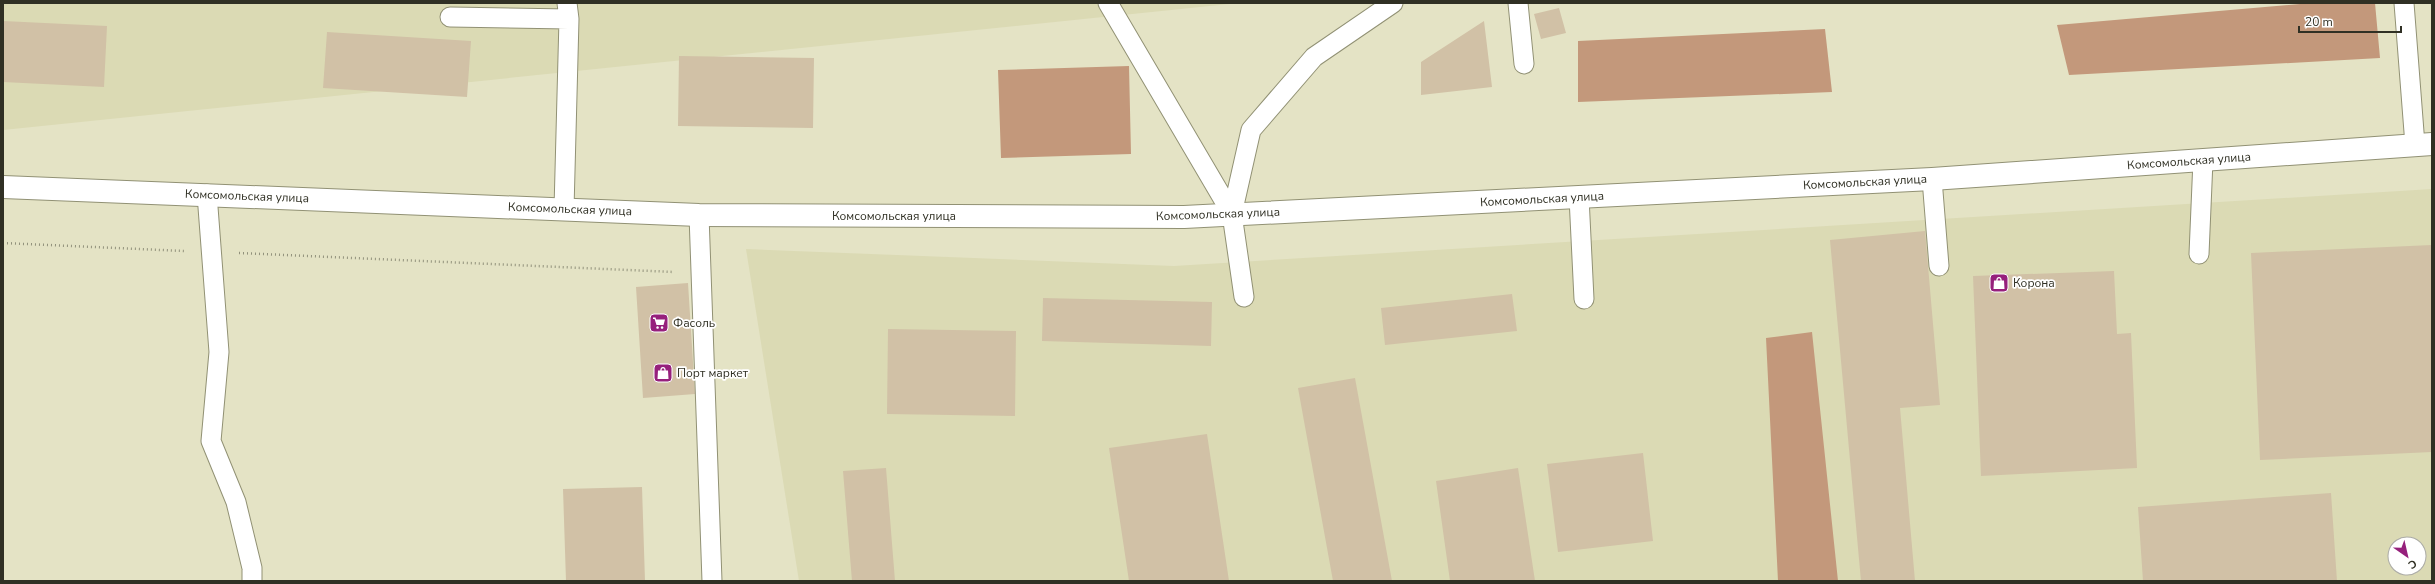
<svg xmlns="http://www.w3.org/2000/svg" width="2435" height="584" font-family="'Nunito Sans',sans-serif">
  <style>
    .built { fill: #dbdab4; fill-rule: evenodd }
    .forest { fill: #c3987b }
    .building { fill: #d1c1a6 }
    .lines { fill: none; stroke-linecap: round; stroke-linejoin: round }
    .service-casing { stroke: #919174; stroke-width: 21 }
    .minor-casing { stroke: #919174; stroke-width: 24 }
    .path { stroke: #91917b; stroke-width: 2.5; stroke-dasharray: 1 3; stroke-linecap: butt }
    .service { stroke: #fff; stroke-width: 19 }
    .minor { stroke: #fff; stroke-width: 22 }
    .labels { text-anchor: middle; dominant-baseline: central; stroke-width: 3.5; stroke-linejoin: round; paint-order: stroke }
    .street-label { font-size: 12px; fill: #303024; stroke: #fff }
    .poi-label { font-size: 12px; fill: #303024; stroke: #fff; text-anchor: start }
  </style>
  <rect width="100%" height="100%" fill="#e4e3c5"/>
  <path class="built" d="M3 3H1239L3 130Z
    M2432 189V581H799L746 249 1174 266ZM2395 544H2419V568H2395Z"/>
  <path class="forest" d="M2311 3H2375L2380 58 2069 75 2057 25Z
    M1825 29 1832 92 1578 102V41Z
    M1129 66 1131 154 1001 158 998 70Z
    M1812 332 1838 581H1778L1766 338Z"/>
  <path class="building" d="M1559 8 1566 33 1541 39 1534 14Z
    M3 21 107 26 104 87 3 82Z
    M1484 21 1492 87 1421 95V62Z
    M327 32 471 41 467 97 323 88Z
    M679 56 814 58 813 128 678 126Z
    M1925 231 1940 405 1900 408 1915 581H1861L1830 240Z
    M2432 245V452L2260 460 2251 253Z
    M2114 271 2117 334 2131 333 2137 468 1981 476 1973 276Z
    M688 283 695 394 643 398 636 287Z
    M1512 294 1517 331 1385 345 1381 308Z
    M1043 298 1212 302 1211 346 1042 341Z
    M888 329 1016 331 1015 416 887 414Z
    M1355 378 1392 581H1333L1298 388Z
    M1207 434 1229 581H1129L1109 448Z
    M1643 453 1653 541 1558 552 1547 464Z
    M886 468 895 581H852L843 471Z
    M1518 468 1535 581H1450L1436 481Z
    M642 487 645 581H566L563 489Z
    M2331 493 2337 581H2143L2138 507Z"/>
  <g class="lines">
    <g class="service-casing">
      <path id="service" d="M1108 3 1232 214
        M1518 3 1524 64
        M2404 3 2415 145
        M450 17 569 19
        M1932 179 1939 266
        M207 194 219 352 211 441 236 502 252 568V581
        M1579 197 1584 299
        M564 209 569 19 567 3
        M699 215 712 581
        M2199 254 2203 160
        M1244 297 1232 214 1251 130 1314 57 1393 3"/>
    </g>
    <g class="minor-casing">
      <path id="minor" d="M3 187 699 215 1184 217 1932 179 2432 144"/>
    </g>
    <path class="path" d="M3 243 184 251
      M239 253 674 272"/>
    <use href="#service" class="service"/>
    <use href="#minor" class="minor"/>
  </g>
  <defs>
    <g id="shop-square" transform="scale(1)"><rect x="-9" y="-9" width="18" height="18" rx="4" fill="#96207c" stroke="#fff"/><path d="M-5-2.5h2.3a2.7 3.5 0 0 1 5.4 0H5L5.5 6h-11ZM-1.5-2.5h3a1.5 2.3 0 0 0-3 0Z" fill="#fff"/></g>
    <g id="supermarket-square" transform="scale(1)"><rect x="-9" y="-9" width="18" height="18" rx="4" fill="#96207c" stroke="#fff"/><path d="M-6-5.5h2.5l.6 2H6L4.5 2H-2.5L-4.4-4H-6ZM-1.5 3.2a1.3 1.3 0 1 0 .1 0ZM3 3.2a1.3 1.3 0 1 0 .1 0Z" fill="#fff"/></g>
  </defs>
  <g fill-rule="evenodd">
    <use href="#shop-square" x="1999" y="283"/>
    <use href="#supermarket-square" x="659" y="323"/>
    <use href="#shop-square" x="663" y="373"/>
  </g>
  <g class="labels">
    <g class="street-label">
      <text transform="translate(2189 161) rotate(-4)">Комсомольская улица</text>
      <text transform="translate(1865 182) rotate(-3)">Комсомольская улица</text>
      <text transform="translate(247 196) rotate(2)">Комсомольская улица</text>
      <text transform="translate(1542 199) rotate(-3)">Комсомольская улица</text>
      <text transform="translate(570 209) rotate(2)">Комсомольская улица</text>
      <text transform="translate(1218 214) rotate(-2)">Комсомольская улица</text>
      <text x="894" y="216">Комсомольская улица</text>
    </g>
    <g class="poi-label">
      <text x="2013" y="283">Корона</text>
      <text x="673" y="323">Фасоль</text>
      <text x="677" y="373">Порт маркет</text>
    </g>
  </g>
  <rect width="2435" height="584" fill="none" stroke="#303024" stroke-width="8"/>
  <g transform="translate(2407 556) rotate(146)"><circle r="19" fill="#ffffff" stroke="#acaca7"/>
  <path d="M0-3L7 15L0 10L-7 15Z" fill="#96207c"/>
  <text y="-6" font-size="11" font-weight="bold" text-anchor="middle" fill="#303024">С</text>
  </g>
  <path d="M2299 26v6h102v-6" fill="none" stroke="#303024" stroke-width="2"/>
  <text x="2305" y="26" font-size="12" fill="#303024" stroke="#ffffff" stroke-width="3" paint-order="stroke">20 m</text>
</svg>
